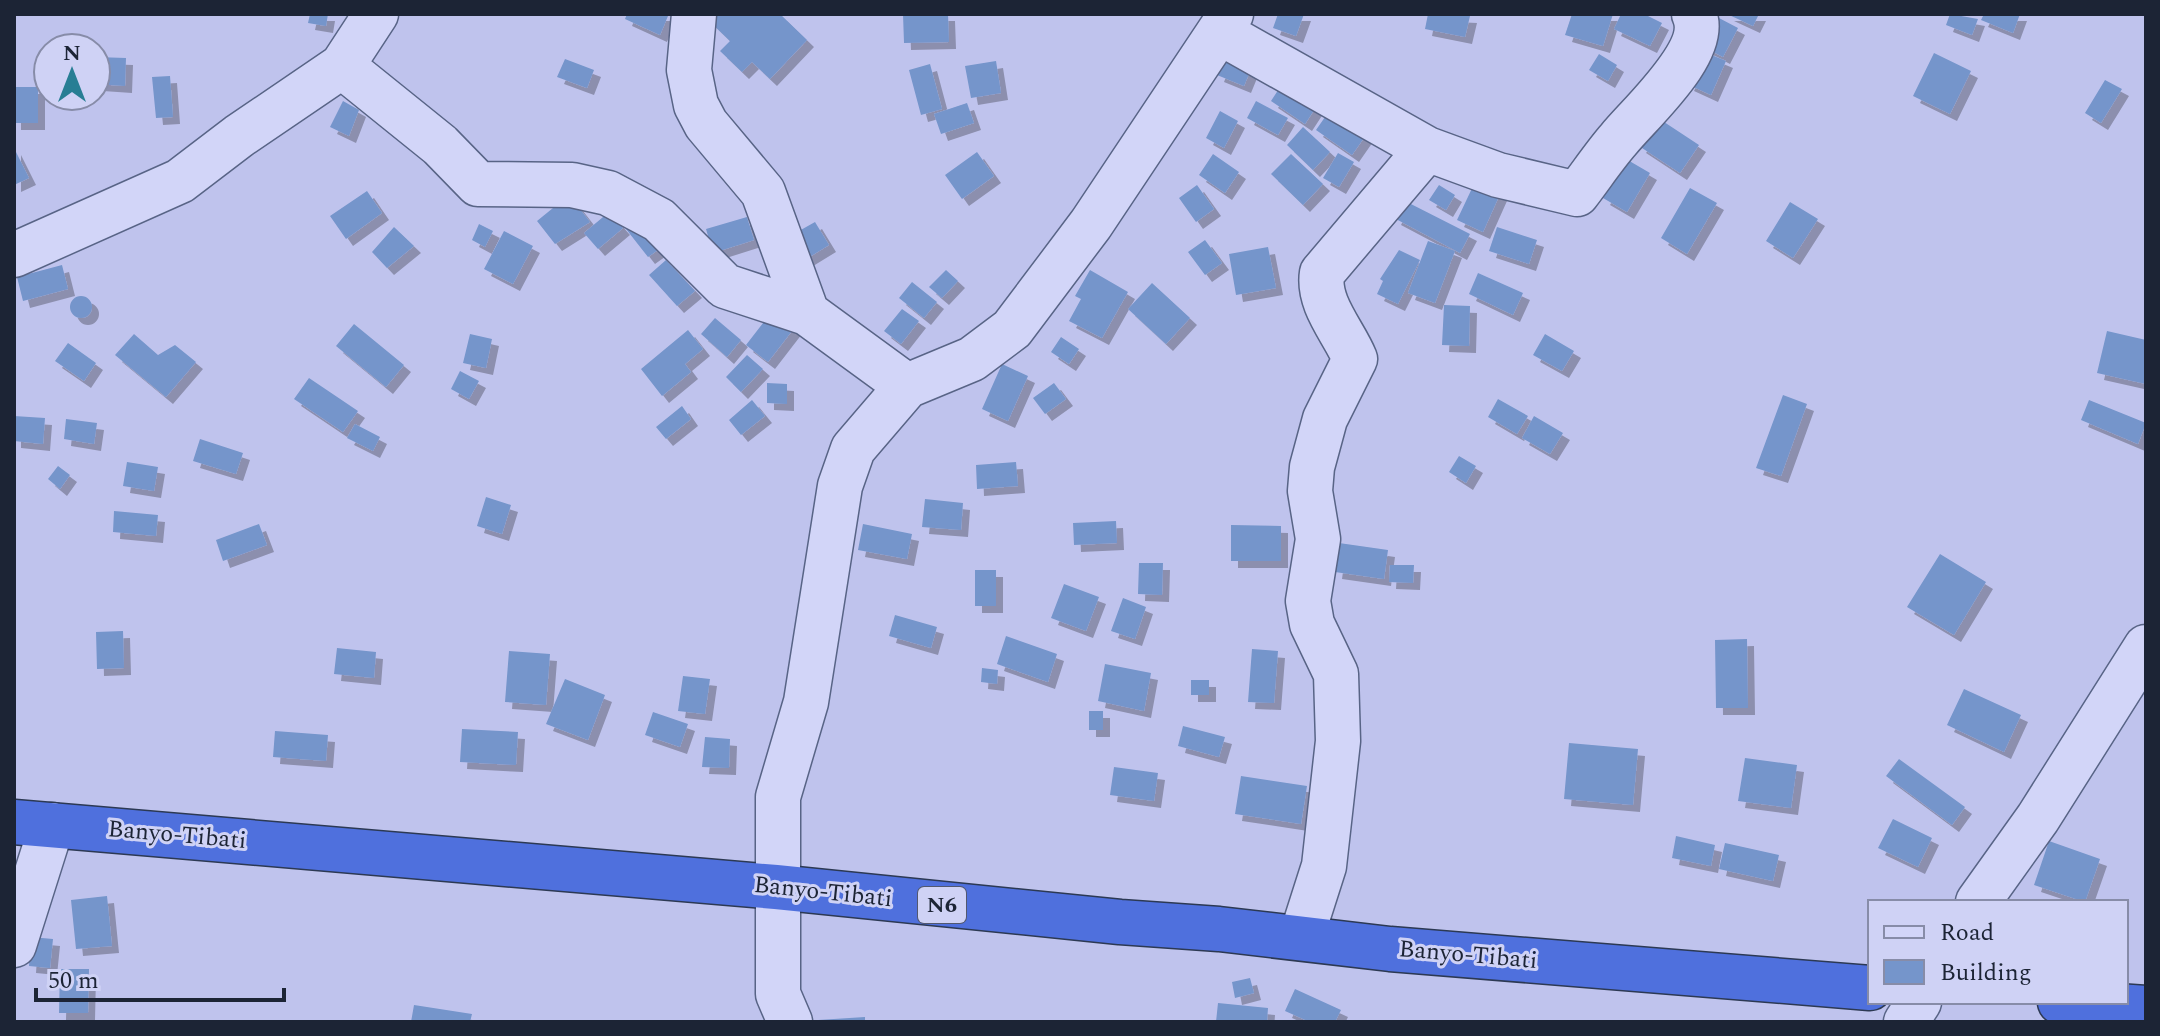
<svg xmlns="http://www.w3.org/2000/svg" width="2160" height="1036" font-family="Spectral,serif">
  <style>
    .building { fill: #7595cb; filter: url(#shadow) }
    .lines { fill: none; stroke-linecap: round; stroke-linejoin: round }
    .minor-casing { stroke: #586486; stroke-width: 47 }
    .highway-casing { stroke: #2c3953; stroke-width: 47 }
    .minor { stroke: #d2d5f8; stroke-width: 44 }
    .highway { stroke: #4f70dd; stroke-width: 44 }
    .labels { text-anchor: middle; dominant-baseline: central; stroke-width: 6; stroke-linejoin: round; paint-order: stroke }
    .shield { fill: #cfd2f5; stroke: #52586f; stroke-width: 2 }
    .shield-label { font-size: 22px; font-weight: bold; fill: #1c2435 }
    .street-label { font-size: 24px; fill: #1c2435; stroke: #cfd2f5 }
  </style>
  <defs>
    <filter id="shadow"><feDropShadow dx="7" dy="7" stdDeviation="0" flood-color="#0004"/></filter>
  </defs>
  <rect width="100%" height="100%" fill="#bfc3ed"/>
  <path class="building" d="M310 14H328L326 26 308 23Z
    M627 14H663L668 16 660 35 625 19Z
    M702 14H780L807 40 770 79 752 62 742 72 720 51 730 41Z
    M903 14H948L949 42 904 43Z
    M1278 14H1304L1296 36 1273 28Z
    M1428 14 1470 16 1465 37 1425 29Z
    M1572 14H1613L1603 46 1565 35Z
    M1621 14H1644L1662 23 1650 46 1614 29Z
    M1727 14H1759L1753 26Z
    M1950 14 1978 19 1972 35 1946 25Z
    M1984 14H2020L2013 33 1981 20Z
    M1719 18 1738 28 1723 57 1704 47Z
    M1702 51 1726 61 1711 95 1687 84Z
    M1226 52 1253 64 1244 86 1217 75Z
    M1934 53 1971 71 1950 114 1913 96Z
    M1599 54 1617 65 1608 81 1589 70Z
    M96 57 126 58 125 86 96 84Z
    M565 59 594 70 587 88 557 77Z
    M996 61 1001 93 971 98 965 66Z
    M930 64 942 109 921 115 909 70Z
    M170 76 173 117 156 118 152 77Z
    M1286 78 1320 101 1305 124 1271 101Z
    M2105 80 2122 89 2101 123 2085 113Z
    M14 87H38V123H14Z
    M343 101 359 110 349 136 330 127Z
    M1256 101 1288 118 1278 135 1247 118Z
    M967 103 974 123 941 134 934 114Z
    M1332 107 1368 132 1352 155 1316 130Z
    M1220 111 1238 121 1224 148 1206 138Z
    M1658 118 1699 145 1680 173 1639 146Z
    M1303 127 1330 152 1313 170 1287 145Z
    M14 148 29 178 14 185Z
    M977 152 994 176 962 199 945 175Z
    M1338 153 1354 162 1339 187 1323 178Z
    M1213 154 1239 172 1225 193 1199 175Z
    M1291 154 1323 184 1303 205 1271 174Z
    M1626 159 1650 173 1627 212 1603 198Z
    M1475 182 1500 194 1483 232 1457 220Z
    M1197 185 1214 209 1196 222 1179 198Z
    M1439 185 1455 195 1446 210 1429 200Z
    M1690 188 1717 203 1687 254 1661 238Z
    M367 191 382 213 346 239 330 216Z
    M569 195 590 222 555 244 537 221Z
    M1403 200 1470 234 1460 253 1394 218Z
    M1790 202 1818 219 1793 258 1766 241Z
    M609 212 623 228 598 249 584 233Z
    M747 217 754 240 713 253 706 229Z
    M640 219 662 247 648 257 626 229Z
    M815 222 829 245 798 264 783 240Z
    M479 224 493 231 485 247 472 240Z
    M394 227 414 246 387 268 372 252Z
    M1497 227 1537 240 1529 264 1489 251Z
    M504 231 533 246 513 284 484 269Z
    M1205 240 1222 263 1205 275 1188 252Z
    M1428 241 1455 251 1435 303 1408 293Z
    M1268 247 1276 288 1236 295 1229 254Z
    M1399 250 1420 260 1398 304 1377 294 1383 281 1380 279Z
    M666 260 695 291 677 306 649 275Z
    M62 265 68 289 23 301 17 277Z
    M946 270 958 281 942 298 929 287Z
    M1090 270 1128 292 1102 338 1069 321 1081 299 1075 296Z
    M1478 273 1523 293 1513 315 1469 294Z
    M912 282 937 302 924 318 899 298Z
    M1152 283 1190 318 1166 344 1128 309Z
    M70 307a11 11 0 1 1 22 0a11 11 0 1 1-22 0Z
    M1444 305 1470 306 1469 346 1442 345Z
    M902 309 919 321 901 344 884 331Z
    M773 310 795 327 768 362 746 345Z
    M715 318 741 340 727 357 701 334Z
    M354 324 404 365 386 387 336 346Z
    M688 330 703 349 685 364 691 372 662 396 641 369Z
    M2107 331 2146 340V384L2097 373Z
    M134 334 158 355 175 345 196 362 166 397 115 355Z
    M470 334 492 339 486 368 463 363Z
    M1545 334 1574 351 1562 371 1533 355Z
    M1061 337 1079 349 1069 364 1051 352Z
    M68 343 96 363 84 381 55 361Z
    M747 355 763 369 741 392 726 377Z
    M1002 364 1028 376 1008 421 982 409Z
    M460 371 479 381 469 399 451 389Z
    M309 378 358 411 343 432 294 399Z
    M767 383 787 384V404L767 403Z
    M1054 383 1066 399 1045 414 1033 398Z
    M1783 395 1807 404 1781 476 1756 468Z
    M1498 399 1528 416 1517 434 1488 417Z
    M752 400 765 416 741 435 729 420Z
    M2089 400 2146 423 2138 444 2081 420Z
    M682 406 691 419 666 439 656 427Z
    M14 416 45 418 43 444 14 441Z
    M1534 416 1563 433 1550 454 1522 438Z
    M66 419 97 423 94 444 64 439Z
    M355 424 380 437 373 451 347 438Z
    M200 439 243 453 236 474 193 461Z
    M1459 456 1476 466 1466 483 1449 472Z
    M127 462 158 467 154 491 123 486Z
    M1016 462 1018 486 977 489 976 465Z
    M58 466 70 475 60 489 48 479Z
    M486 497 511 505 502 534 477 526Z
    M925 499 963 503 961 530 922 527Z
    M114 511 158 515 156 536 113 532Z
    M1116 521 1117 543 1074 545 1073 523Z
    M259 524 267 545 223 561 216 540Z
    M863 524 912 534 907 559 858 550Z
    M1231 525 1281 526V561H1231Z
    M1339 543 1388 550 1384 579 1335 572Z
    M1940 554 1986 582 1954 635 1907 607Z
    M1139 563H1163L1162 595 1138 594Z
    M1390 565H1414L1413 583 1389 582Z
    M975 570H996V606H975Z
    M1064 584 1099 597 1086 631 1051 618Z
    M1123 598 1146 607 1135 639 1111 631Z
    M895 615 937 627 931 648 889 636Z
    M123 631 124 668 97 669 96 632Z
    M1006 636 1057 654 1048 682 997 664Z
    M1747 639 1748 708H1716L1715 640Z
    M337 648 376 652 374 678 334 674Z
    M1252 649 1278 651 1274 703 1248 702Z
    M509 651 550 654 546 705 505 702Z
    M1105 664 1151 673 1144 711 1098 701Z
    M982 668 998 670 997 684 981 682Z
    M683 676 710 679 705 714 678 711Z
    M565 679 605 695 588 740 546 724Z
    M1191 680H1209V695H1191Z
    M1964 689 2021 715 2004 752 1947 725Z
    M1089 711H1103V730H1089Z
    M653 712 688 724 680 747 645 735Z
    M1183 726 1225 737 1219 757 1178 746Z
    M462 729 518 732 516 765 460 762Z
    M275 731 328 735 326 761 273 757Z
    M705 737 730 739 729 768 702 767Z
    M1569 743 1638 749 1633 805 1564 799Z
    M1745 758 1797 765 1791 808 1738 801Z
    M1899 759 1965 807 1952 825 1886 776Z
    M1114 767 1158 773 1154 801 1110 795Z
    M1241 776 1307 786 1301 824 1235 814Z
    M1893 819 1932 838 1918 867 1878 848Z
    M1676 836 1715 845 1711 866 1672 858Z
    M2049 841 2100 859 2085 902 2034 885Z
    M1725 843 1779 855 1773 881 1719 869Z
    M107 896 112 946 76 949 71 900Z
    M31 937 53 939 50 968 29 966Z
    M60 969H89L88 1013H59Z
    M1250 978 1254 993 1235 998 1232 982Z
    M1295 989 1341 1010 1335 1022H1310L1285 1011Z
    M1218 1003 1268 1008 1267 1022H1216Z
    M414 1005 472 1014 470 1022H411Z
    M865 1017V1022H818V1020Z"/>
  <g class="lines">
    <g class="minor-casing">
      <path id="minor" d="M376 14 342 66 440 145 478 184 572 185 608 193 659 220 725 286 807 313 907 386
        M694 14 689 70 696 105 706 124 763 192 807 313
        M1221 33 1427 149 1498 175 1577 194C1591 176 1604 156 1619 139 1640 113 1711 51 1694 14
        M14 255 180 181 239 136 342 66
        M1978 902 2038 818 2146 647
        M1301 938 1324 866 1338 741 1336 674 1312 624 1308 601 1318 539 1310 491 1312 467 1325 419 1355 359C1344 332 1317 304 1322 273L1427 149
        M14 945 52 825
        M790 1022 778 994V797L806 702 840 486 853 449 907 386 972 359 1012 329 1091 224 1231 14
        M1906 1022 1919 1002"/>
    </g>
    <g class="highway-casing">
      <path id="highway" d="M14 822 776 887 1120 922 1219 929 1390 949 1870 988
        M2060 1002 2146 1008"/>
    </g>
    <use href="#minor" class="minor"/>
    <use href="#highway" class="highway"/>
  </g>
  <g class="labels">
    <rect class="shield" x="918" y="887" width="48" height="36" rx="6"/>
    <g class="shield-label">
      <text x="942" y="905">N6</text>
    </g>
    <g class="street-label">
      <text transform="translate(177 835) rotate(5)">Banyo-Tibati</text>
      <text transform="translate(823 892) rotate(6)">Banyo-Tibati</text>
      <text transform="translate(1468 955) rotate(5)">Banyo-Tibati</text>
    </g>
  </g>
  <rect width="2160" height="1036" fill="none" stroke="#1c2435" stroke-width="32"/>
  <rect x="1868" y="900" width="260" height="104" fill="#cfd2f5" stroke="#878ca8" stroke-width="2"/>
  <rect x="1884" y="926" width="40" height="12" fill="#d2d5f8" stroke="#878ca8" stroke-width="2"/>
  <text x="1940" y="940" font-size="24" fill="#1c2435">Road</text>
  <rect x="1884" y="960" width="40" height="24" fill="#7595cb" stroke="#878ca8" stroke-width="2"/>
  <text x="1940" y="980" font-size="24" fill="#1c2435">Building</text>
  <g transform="translate(72 72)"><circle r="38" fill="#cfd2f5" stroke="#878ca8" stroke-width="2"/>
  <path d="M0-6L14 30L0 20L-14 30Z" fill="#287e94"/>
  <text y="-12" font-size="22" font-weight="bold" text-anchor="middle" fill="#1c2435">N</text>
  </g>
  <path d="M36 988v12h248v-12" fill="none" stroke="#1c2435" stroke-width="4"/>
  <text x="48" y="988" font-size="24" fill="#1c2435" stroke="#cfd2f5" stroke-width="6" paint-order="stroke">50 m</text>
</svg>
